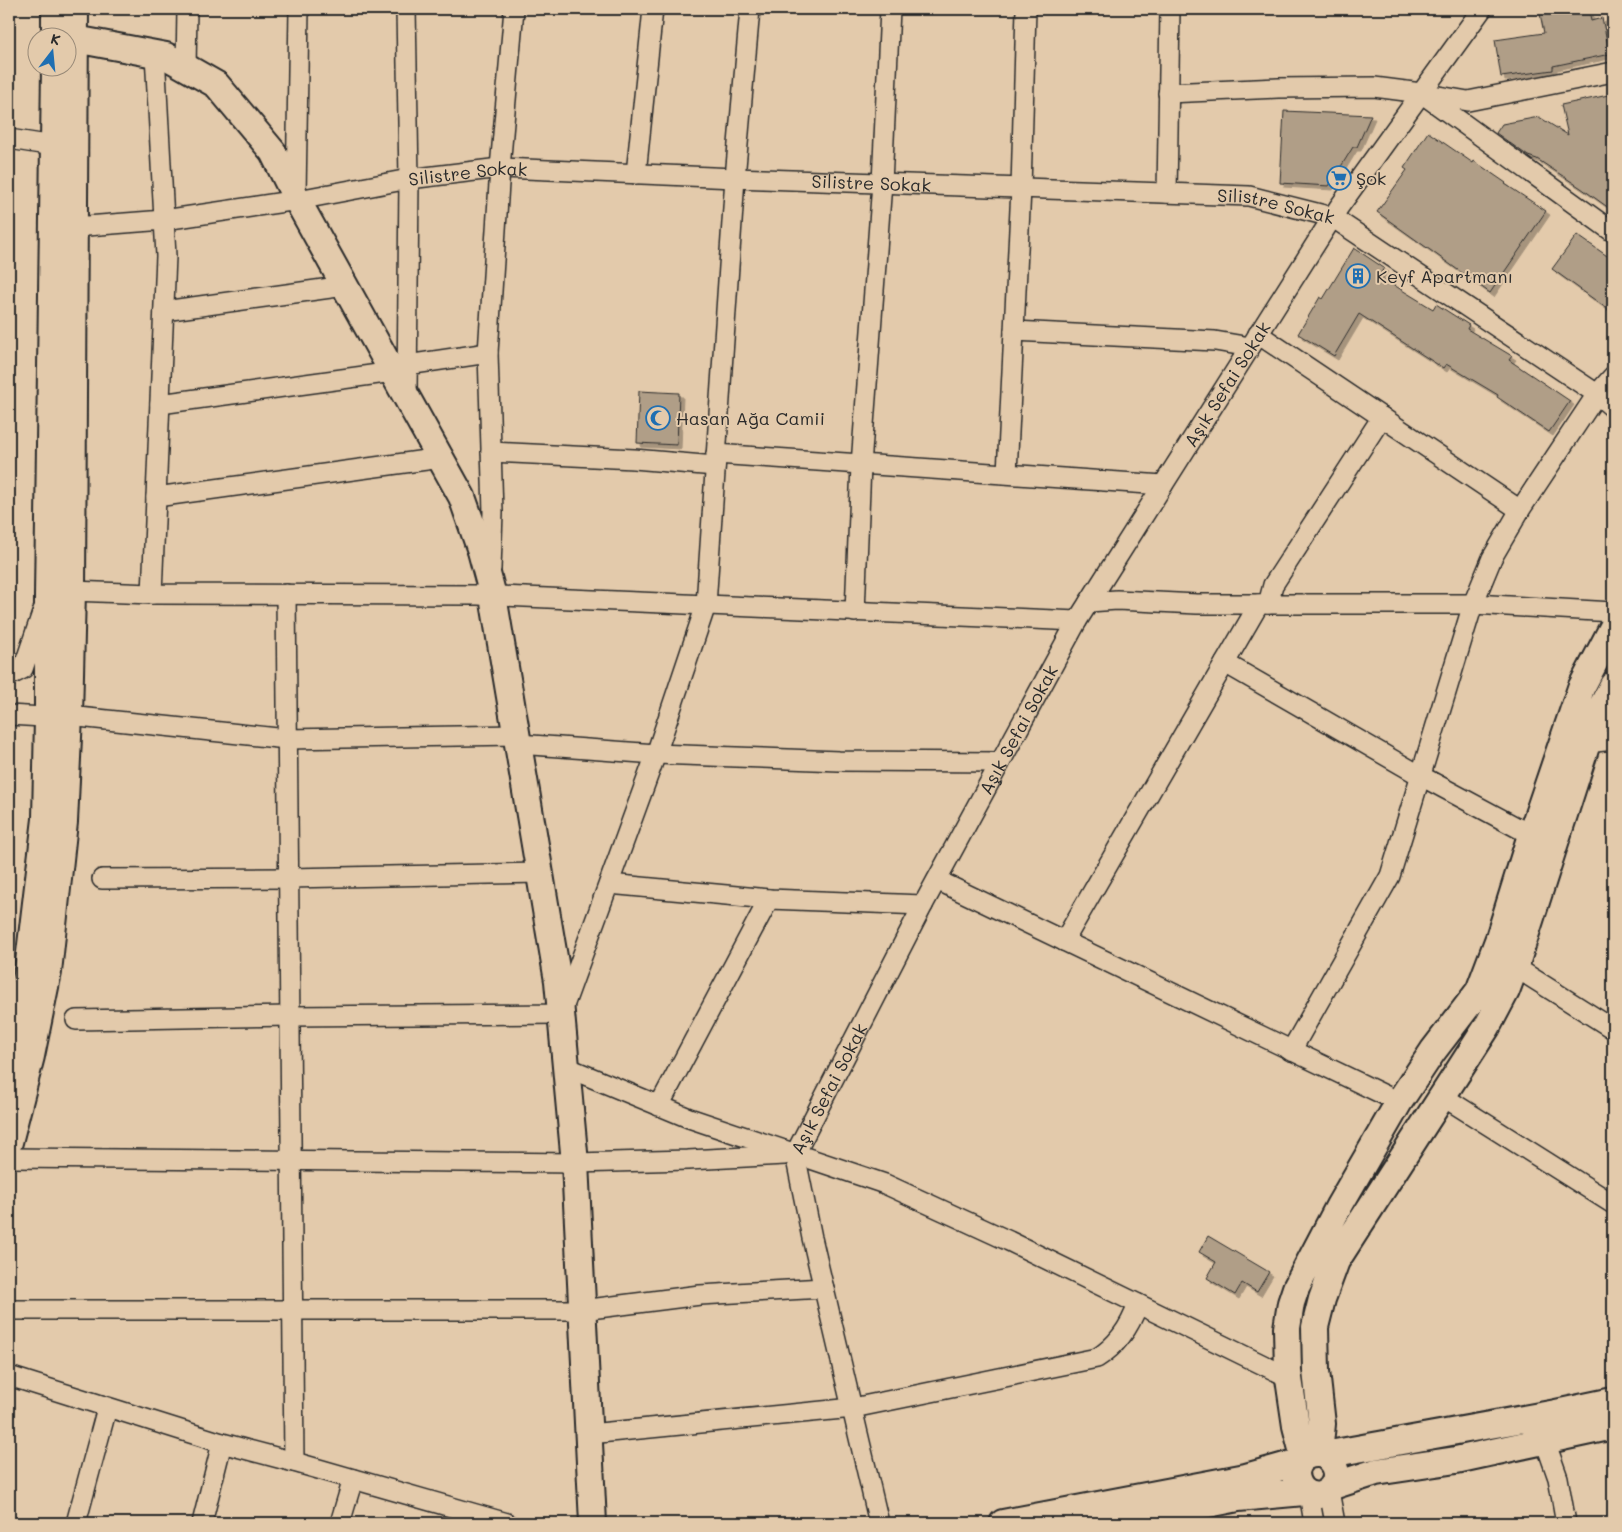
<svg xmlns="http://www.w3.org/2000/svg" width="1622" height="1532" font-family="Mali,sans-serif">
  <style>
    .building { fill: #b09e87; stroke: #2b2b2b; filter: url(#shadow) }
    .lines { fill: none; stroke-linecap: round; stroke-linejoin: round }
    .street-casing { stroke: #2b2b2b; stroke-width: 22 }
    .secondary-casing { stroke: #2b2b2b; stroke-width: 30 }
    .street { stroke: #e3caab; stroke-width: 19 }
    .secondary { stroke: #e3caab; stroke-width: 26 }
    .labels { text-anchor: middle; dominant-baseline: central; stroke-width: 4; stroke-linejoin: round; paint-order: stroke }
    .street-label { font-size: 18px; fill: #2b2b2b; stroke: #e3caab }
    .poi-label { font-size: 18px; fill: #2b2b2b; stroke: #e3caab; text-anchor: start }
  </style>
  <defs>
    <filter id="shadow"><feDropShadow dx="4" dy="4" stdDeviation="0" flood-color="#0004"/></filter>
  </defs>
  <rect width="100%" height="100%" fill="#e3caab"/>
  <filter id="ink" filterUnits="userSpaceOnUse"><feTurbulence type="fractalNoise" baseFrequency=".02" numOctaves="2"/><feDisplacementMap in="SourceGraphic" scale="10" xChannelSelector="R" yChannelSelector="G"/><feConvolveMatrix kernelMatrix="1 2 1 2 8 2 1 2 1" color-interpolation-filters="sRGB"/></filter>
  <g filter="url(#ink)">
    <path class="building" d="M1539 9H1589L1591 21 1602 18 1610 54 1553 66V70L1501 77 1495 40 1544 33Z
      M1613 94V211L1581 188 1537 159 1528 156 1496 133 1502 124 1539 117 1568 135 1561 105Z
      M1284 111 1371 115 1357 147H1353L1329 186 1280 183Z
      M1428 132 1473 163 1474 161 1506 183 1505 184 1546 211 1490 293 1377 212 1407 170 1404 168Z
      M1577 235 1613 260V313L1552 269Z
      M1354 248 1384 268 1379 276 1433 309 1436 304 1469 325 1467 329 1512 356 1509 360 1570 401 1549 432 1497 397 1498 395 1446 364 1443 368 1359 314 1334 356 1298 334 1320 297 1323 299Z
      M639 391 679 393 677 445 637 443Z
      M1208 1236 1269 1272 1257 1292 1242 1283 1235 1295 1207 1278 1216 1262 1199 1252Z"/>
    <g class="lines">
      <g class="street-casing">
        <g id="street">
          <path d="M406 9 409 179 407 395"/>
          <path d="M186 68 187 9"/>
          <path d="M1168 93 1278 88 1374 87 1421 93 1468 101 1613 72"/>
          <path d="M1424 95 1613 232"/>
          <path d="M9 139 54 146"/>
          <path d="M636 174 653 9"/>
          <path d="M1167 193 1170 9"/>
          <path d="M296 195 299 9"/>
          <path id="s1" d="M74 227 164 220 298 200 409 179 500 168 735 178 1249 196 1332 217 1597 394 1613 408"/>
          <path d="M164 311 345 286"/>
          <path d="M1014 331 1215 341 1250 347"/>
          <path d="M1258 334 1520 510"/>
          <path d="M160 404 393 372 407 365 488 353"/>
          <path d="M491 452 634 459 715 466"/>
          <path d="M716 454 1163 485"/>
          <path d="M1007 473 1021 189 1026 9"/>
          <path d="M156 497 441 458"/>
          <path d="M491 569 493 512 488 353 500 168 514 9"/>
          <path d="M59 594 72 591 152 594 478 595 1077 621"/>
          <path d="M152 594 166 256 155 54"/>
          <path d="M286 594 294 1462"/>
          <path d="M1089 602 1117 600 1197 604H1473L1613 612"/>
          <path d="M1268 604 1273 585 1382 417"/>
          <path d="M855 612 861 465 882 183 890 9"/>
          <path d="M1225 663 1421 776 1531 835"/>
          <path d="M9 676 23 669 43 610"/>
          <path d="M9 715 60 718"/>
          <path d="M69 716 287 739 517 735"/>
          <path d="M1587 743 1613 740"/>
          <path d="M518 744 656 754 839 761 1000 762"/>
          <path d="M102 879 288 878 540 873"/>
          <path d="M937 880 1399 1102"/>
          <path d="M609 884 769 899 923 905"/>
          <path d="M1064 941 1259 604"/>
          <path d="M1515 967 1613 1029"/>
          <path d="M76 1020 290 1016 561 1014 656 754 706 605 735 178 750 9"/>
          <path d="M1291 1051 1390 876 1473 604 1492 558 1520 510 1597 394 1613 376"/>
          <path d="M566 1067 689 1118 885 1184 1009 1241 1288 1377"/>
          <path d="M1442 1096 1613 1204"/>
          <path d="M659 1106 769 899"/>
          <path d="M9 1158 575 1163 688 1160 785 1155"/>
          <path d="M9 1310H582L700 1295 824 1288"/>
          <path d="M9 1376 222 1443 294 1462 507 1523"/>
          <path d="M589 1434 853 1408 1097 1358C1118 1345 1130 1327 1138 1304"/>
          <path d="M1545 1441 1558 1478 1566 1523"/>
          <path d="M1329 1491 1335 1523"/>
          <path d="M1309 1494 1314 1523"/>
          <path d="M76 1523 107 1408"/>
          <path d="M202 1523 222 1443"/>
          <path d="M340 1523 353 1479"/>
          <path id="s2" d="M879 1523 812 1238 795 1154 923 905 1077 621 1339 207 1482 9"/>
        </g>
      </g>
      <g class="secondary-casing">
        <path id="secondary" d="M55 38V9
          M75 39 166 56 217 85 273 152 296 198 462 497 481 551 493 596 558 981 575 1163 593 1523
          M9 1061 28 970 46 819 48 718V596L55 68
          M9 1142 31 1056 48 972 64 822 69 716 72 591 75 9
          M1319 1454 1322 1424 1316 1371 1315 1327 1322 1299 1336 1261 1487 1027 1506 991 1515 967 1587 743 1602 706 1613 685
          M1324 1455C1352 1474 1325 1509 1302 1490 1297 1485 1295 1479 1295 1472 1297 1457 1311 1452 1324 1455L1556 1413 1613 1401
          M1304 1457 1296 1426 1288 1372 1287 1328 1291 1303 1296 1288 1339 1206 1399 1102 1433 1051 1479 991 1499 938 1531 835 1581 688 1613 627
          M1333 1486 1376 1472 1456 1460 1613 1426
          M1003 1523 1246 1477 1299 1462
          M1114 1523 1238 1498 1304 1492"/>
      </g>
      <use href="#street" class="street"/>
      <use href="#secondary" class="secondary"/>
    </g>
  </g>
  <defs>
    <g id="supermarket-ring" transform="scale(1.25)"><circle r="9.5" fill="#e3caab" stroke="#1f6fb2" stroke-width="1.5"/><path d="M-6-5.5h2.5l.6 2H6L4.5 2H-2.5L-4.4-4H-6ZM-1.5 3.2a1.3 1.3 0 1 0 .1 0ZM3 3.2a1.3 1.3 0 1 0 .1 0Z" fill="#1f6fb2"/></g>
    <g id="building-ring" transform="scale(1.25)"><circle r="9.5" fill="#e3caab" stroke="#1f6fb2" stroke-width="1.5"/><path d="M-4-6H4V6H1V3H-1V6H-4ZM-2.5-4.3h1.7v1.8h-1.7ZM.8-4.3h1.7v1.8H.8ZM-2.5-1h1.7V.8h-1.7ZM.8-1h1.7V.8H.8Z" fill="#1f6fb2"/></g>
    <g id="mosque-ring" transform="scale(1.25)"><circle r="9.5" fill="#e3caab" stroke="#1f6fb2" stroke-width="1.5"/><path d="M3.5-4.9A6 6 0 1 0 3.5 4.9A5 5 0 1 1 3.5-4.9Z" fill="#1f6fb2"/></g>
  </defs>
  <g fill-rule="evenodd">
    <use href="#supermarket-ring" x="1339" y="178"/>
    <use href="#building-ring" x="1358" y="276"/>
    <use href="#mosque-ring" x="658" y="418"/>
  </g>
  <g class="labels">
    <g class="street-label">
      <text stroke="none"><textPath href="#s1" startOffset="398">Silistre Sokak</textPath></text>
      <text stroke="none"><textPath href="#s1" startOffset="802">Silistre Sokak</textPath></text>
      <text stroke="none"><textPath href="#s1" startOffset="1208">Silistre Sokak</textPath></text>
      <text stroke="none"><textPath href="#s2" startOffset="1262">Aşık Sefai Sokak</textPath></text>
      <text stroke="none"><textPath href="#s2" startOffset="858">Aşık Sefai Sokak</textPath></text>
      <text stroke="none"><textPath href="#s2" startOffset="452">Aşık Sefai Sokak</textPath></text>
    </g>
    <g class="poi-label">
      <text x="1356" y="178">Şok</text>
      <text x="1376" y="276">Keyf Apartmanı</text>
      <text x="676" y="418">Hasan Ağa Camii</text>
    </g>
  </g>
  <rect width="1622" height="1532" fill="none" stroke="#e3caab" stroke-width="30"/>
  <rect x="15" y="15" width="1592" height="1502" fill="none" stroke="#2b2b2b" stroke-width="2" filter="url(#ink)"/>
  <g transform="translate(52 52) rotate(16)"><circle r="24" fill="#e3caab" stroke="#998a78"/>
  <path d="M0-4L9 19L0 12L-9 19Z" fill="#1f6fb2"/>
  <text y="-8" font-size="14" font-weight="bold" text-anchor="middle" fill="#2b2b2b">K</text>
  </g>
</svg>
